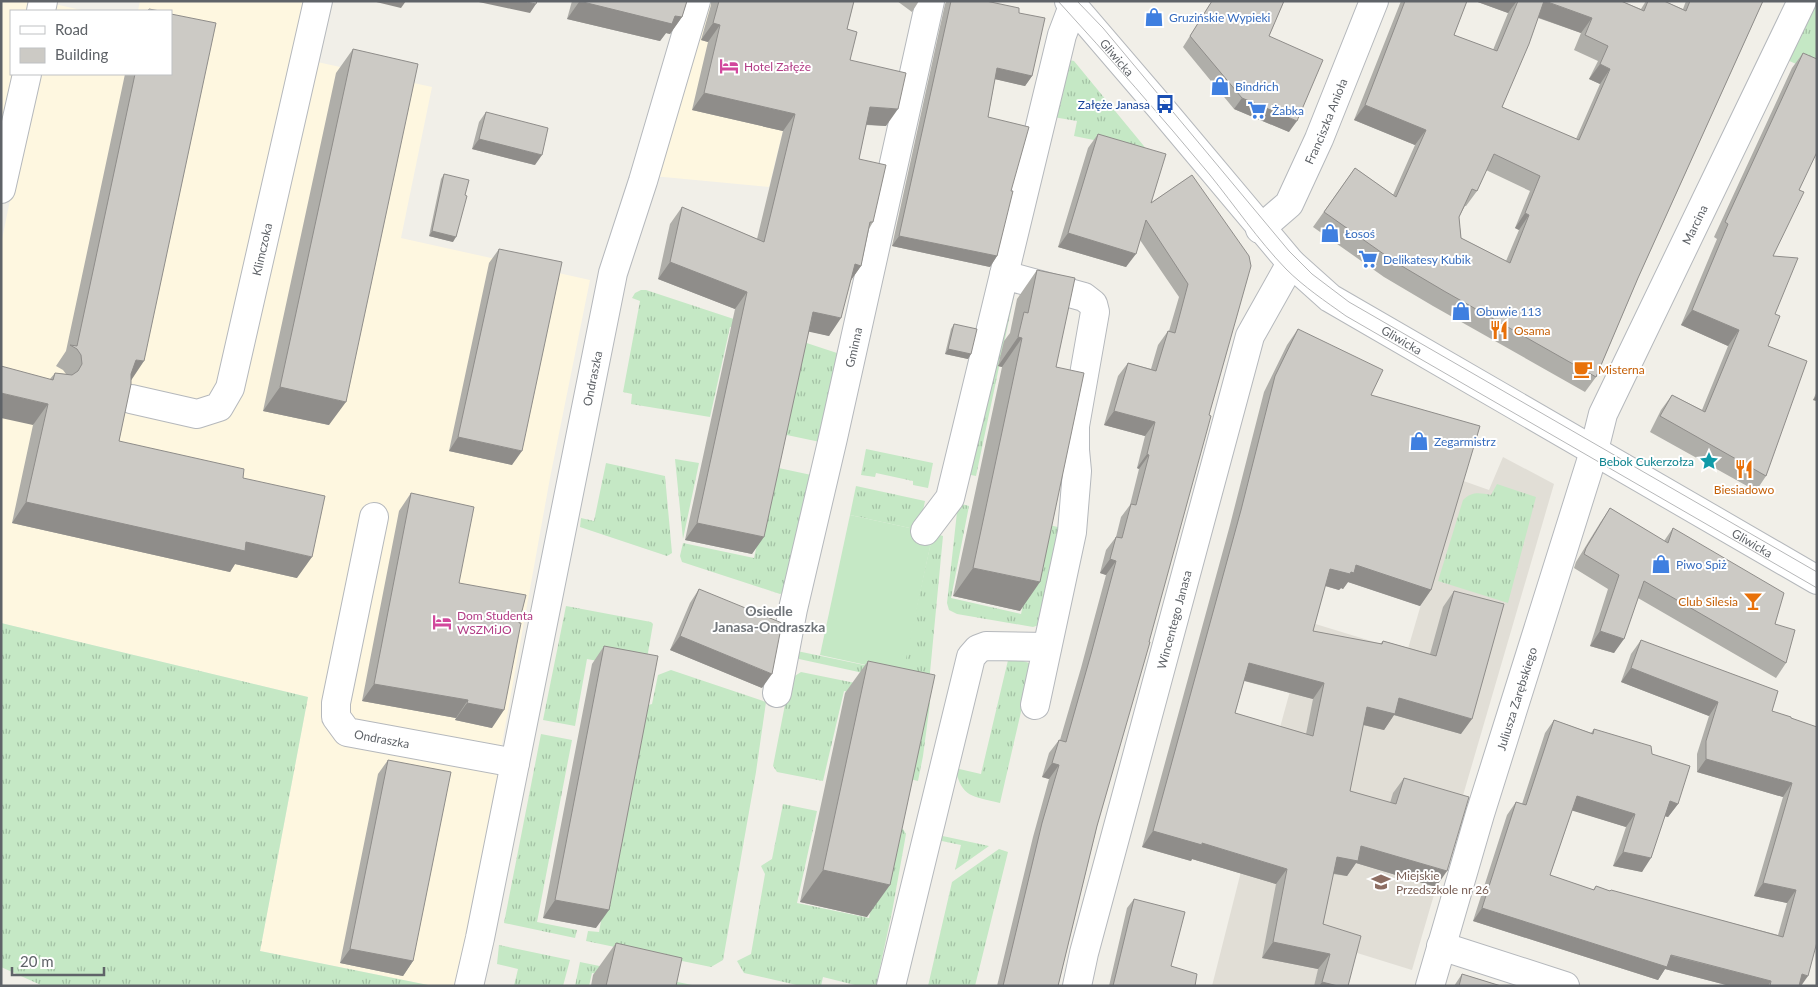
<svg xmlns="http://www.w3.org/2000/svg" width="1818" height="987" font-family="Lato,sans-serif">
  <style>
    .commercial { fill: #fef7e0 }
    .education { fill: #e1ded6 }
    .grass { fill: url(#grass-tufts) }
    .garden { fill: #c5e8c5 }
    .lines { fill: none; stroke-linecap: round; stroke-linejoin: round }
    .minor-casing { stroke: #b5b8bc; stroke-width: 30 }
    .minor { stroke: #fff; stroke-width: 28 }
    .tram { stroke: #b6b7b8; stroke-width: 1 }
    .wall { fill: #afaea9; fill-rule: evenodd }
    .shaded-wall { fill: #8f8d8a }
    .building { fill: #cccac5; stroke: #8f8d8a; fill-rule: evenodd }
    .labels { text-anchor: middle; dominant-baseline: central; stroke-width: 4; stroke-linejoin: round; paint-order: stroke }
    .shop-label { font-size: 12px; fill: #366cbe; stroke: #fff; text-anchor: start }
    .street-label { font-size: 12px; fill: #5f6368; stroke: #fff }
    .hotel-label { font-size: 12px; fill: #b23c85; stroke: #fff; text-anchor: start }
    .transit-label { font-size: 12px; fill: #164399; stroke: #fff; text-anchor: end }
    .food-label { font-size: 12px; fill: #c56008; stroke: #fff; text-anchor: start }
    .culture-label { font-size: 12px; fill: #0d838f; stroke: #fff; text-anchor: end }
    .education-label { font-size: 12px; fill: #785e54; stroke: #fff; text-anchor: start }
    .neighbourhood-label { font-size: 14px; font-weight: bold; fill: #70757a; stroke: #fff }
  </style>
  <defs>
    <pattern id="grass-tufts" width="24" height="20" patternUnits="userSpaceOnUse" patternTransform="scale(1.25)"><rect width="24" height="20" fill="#c5e8c5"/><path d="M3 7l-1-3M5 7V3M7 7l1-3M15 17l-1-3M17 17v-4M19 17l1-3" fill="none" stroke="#a3c0a4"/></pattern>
  </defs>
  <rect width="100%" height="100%" fill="#f1efe8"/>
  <path class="commercial" d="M1 1H37L35 11H11V74H20L1 130Z
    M140 1H312L299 58 432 87 401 238 590 280 550 478 498 766 503 767 459 986H433L260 951 308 697 1 623V244L36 74H171V11H138Z
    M704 1H815L769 187 653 176Z
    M50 3 86 11H48Z"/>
  <path class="education" d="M1503 457 1554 484 1412 970 1325 943 1314 986H1212L1249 840 1309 622 1407 652 1458 479 1489 490Z"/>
  <path class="grass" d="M1817 4V73L1787 60Z
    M1069 60 1074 61 1148 151 1074 136 1077 121 1053 117Z
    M641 290H646L843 355 820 442 782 434 801 344 730 327 710 417 631 404 632 394 623 392 640 301 632 298 635 293Z
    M1006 294 1014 296 976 476 961 473Z
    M866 449 933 463 928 488 913 485V481L876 473 875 477 861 475Z
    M675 459 699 463 683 539Z
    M606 463 665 476 672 553 667 556 580 527 581 518 594 521Z
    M774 467 816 476 787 591 780 594 682 562 680 556 683 543 754 558Z
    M1497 484 1536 497 1508 603 1438 581 1463 500C1472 491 1480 493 1491 495Z
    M856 486 925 501 919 530 850 515Z
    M958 503 969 506 951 598 1021 614 1041 523 1066 529 1039 625 1033 627 957 614 949 610 947 603Z
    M933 533 943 536 929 683 923 686 799 659 797 651 902 673Z
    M566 606 651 622 653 624 645 670 587 659 575 726 543 720Z
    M1 623 308 697 260 951 433 986H43L1 967Z
    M1009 656 1032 664 1000 803C972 796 962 798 955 768L981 774Z
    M671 670 766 702 756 772 723 960 711 967 586 941 588 931 599 932 641 707 652 704 658 675Z
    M801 672 924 697 930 703 923 756 918 781 901 777 916 707 844 691 823 781 777 772 773 766 790 679Z
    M541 734 572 740 537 922 577 930 575 938 504 923Z
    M783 804 817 811 797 903 869 918 889 826 903 829 906 834 892 912 876 986H859L823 977 821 986H801L744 973 737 961 751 954 765 874 761 866 772 859Z
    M938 835 989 846 955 870 961 845 937 840Z
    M999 849 1008 852 975 986H928L952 882Z
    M499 945 570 960 563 986H514L518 969 497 964Z
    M580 962 697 986H651L592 973 589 986H575Z"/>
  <path class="garden" d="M850 515 933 533 903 673 820 655Z"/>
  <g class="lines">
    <g class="minor-casing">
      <g id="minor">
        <path id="s1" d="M1069 1 1160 107 1291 263 1330 298 1817 580"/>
        <path d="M41 11 43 1"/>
        <path d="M1 189 27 74"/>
        <path id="s2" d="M1260 229 1289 204 1319 139 1374 1"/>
        <path d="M1004 275 1084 297 1093 304 1095 312 1075 426V450L1077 471 1072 532 1035 705"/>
        <path id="s3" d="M131 399 197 414 219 407 230 388 318 1"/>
        <path id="s4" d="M374 517 336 703V717L347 732 515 763"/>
        <path d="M925 531 950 498 1062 35 1073 6"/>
        <path id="s5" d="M777 693 793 609 833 438 930 1"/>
        <path d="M1441 946 1565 986"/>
        <path id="s6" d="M469 986 480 938 613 273 643 181 696 1"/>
        <path d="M891 986 971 657 978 649 986 646 1047 647"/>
        <path id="s7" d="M1077 986 1084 953 1250 336 1291 263"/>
        <path id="s8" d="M1430 986 1480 814 1592 458 1603 414 1802 1"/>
      </g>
    </g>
    <use href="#minor" class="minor"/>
    <path class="tram" d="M1058 1C1110 58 1161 116 1210 175 1235 206 1258 240 1286 269 1304 287 1325 301 1346 316L1817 588
      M1077 1 1103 28 1289 251 1312 274 1349 302 1817 572"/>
  </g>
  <path class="wall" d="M572 1H687L682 17 670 34 666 33 660 41 567 19Z
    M711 1H854L847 29 850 60 886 126 866 125 859 159 873 222 869 229 861 266 851 280 829 336 809 331 752 554 685 540 735 309 658 279 670 224 682 207 757 239 783 131 692 110 708 42 701 40 711 5Z
    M897 1H919L912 12Z
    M947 1H986L1019 13 1032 76 1025 86 995 79 988 117 1011 191 997 256 990 267 892 246 945 4Z
    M1212 1H1284L1269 36 1289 132 1234 109 1183 47Z
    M1401 1H1467L1454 35 1493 50 1508 13 1475 1H1621L1641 9 1646 1H1664L1683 9 1686 1H1763L1638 278 1596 377 1585 392 1433 306 1384 277 1313 227 1355 168 1393 195 1415 145 1354 120ZM1538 18 1581 33 1574 50 1598 61 1589 79 1600 84 1576 139 1502 107ZM1486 170 1530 191 1515 228 1519 230 1506 261 1461 238 1459 217 1465 206H1466L1477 191Z
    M353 49 329 425 263 411 336 73Z
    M1803 53 1799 190 1773 256 1775 314 1768 346 1766 476 1756 491 1650 432 1661 410 1672 395 1702 410 1728 346 1681 325 1717 239 1714 237 1792 68Z
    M125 74H171L131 380 119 441 243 478 297 578 235 564 230 572 12 523 33 425 50 379 55 373 66 374 63 370 56 366 66 351Z
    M486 112 535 165 472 149 479 122Z
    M1098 134 1151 203 1192 175 1209 415 1097 826 1058 986H997L1033 837 1049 779 1042 777 1049 753 1059 740H1060L1081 668 1106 575 1100 573 1106 550 1116 537 1121 517 1130 505 1139 469 1137 468 1145 436 1104 425 1118 376 1128 363 1151 369 1158 345 1168 331H1169L1179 297 1140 240 1126 267 1058 247 1088 148Z
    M444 174 453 242 429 236 441 179Z
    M499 249 512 465 449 451 489 263Z
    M1037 270 1056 367 1020 611 953 596 1002 367 998 366 1004 341 1010 333 1017 299Z
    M954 324 971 354 968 359 945 354 951 329Z
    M1298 329 1371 395 1431 590 1420 606 1348 582 1343 589 1341 588 1339 590 1325 586 1313 631 1380 644 1383 641 1430 654 1443 607 1454 591 1461 734 1394 715 1384 730 1363 725 1350 791 1390 803 1393 793 1404 778 1436 887 1356 863 1347 876 1333 874 1323 924 1348 986H1314L1318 969 1262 958 1276 884 1192 859 1191 861 1142 847 1230 525 1264 392 1287 345ZM1244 681 1313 699 1306 734 1235 713Z
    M1817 391V401L1813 400Z
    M411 493 459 583 492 728 455 720 456 718 362 701 399 511Z
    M1610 508 1664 541 1673 528 1775 624 1786 663 1776 678 1638 598 1614 653 1590 646 1608 589 1574 568 1576 562 1600 523Z
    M699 589 762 688 670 650 690 603Z
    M1641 640 1772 711 1791 717 1801 986H1730L1665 969 1658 980 1473 921 1507 815 1516 802 1522 804 1545 733 1554 720 1591 733 1594 729 1652 754 1678 804 1668 817 1665 816 1642 872 1613 866 1626 827 1572 810 1550 875 1593 890 1596 886 1610 891 1778 935 1787 903 1754 896 1783 797 1697 772V754L1709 716 1621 682 1631 654Z
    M604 646 596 928 543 918 592 664Z
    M868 661 867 917 800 902 845 693Z
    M388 760 413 961 403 976 340 963 378 774Z
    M1134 899 1171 966 1195 986H1109L1127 908Z
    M616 943 676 986H591L593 975Z
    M1462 974 1501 986H1454Z"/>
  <path class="shaded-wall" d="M372 1H406L401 8Z
    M474 1H522L536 4 530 13Z
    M1475 1H1517L1508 13Z
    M1544 1 1592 18 1581 33 1534 16Z
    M579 2 682 17 670 34 666 33 660 41 567 19Z
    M713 23 720 25 708 42 701 40Z
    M1600 64 1610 69 1600 84 1589 79Z
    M997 68 1032 76 1025 86 990 78Z
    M704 93 795 114 783 131 692 110Z
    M1242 98 1297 121 1289 132 1234 109Z
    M1365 105 1426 130 1415 145 1354 120Z
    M870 107 898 109 886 126 858 124Z
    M479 139 542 155 535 165 472 149Z
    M1525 213 1529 215 1519 230 1515 228Z
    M432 231 456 237 453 242 429 236Z
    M1068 233 1136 254 1126 267 1058 247Z
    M899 236 997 256 990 267 892 246Z
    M670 262 747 292 735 309 658 279Z
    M855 264 861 266 849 283Z
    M1692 310 1739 330 1728 346 1681 325Z
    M813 312 841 318 829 336 801 330Z
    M1018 337 1022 338 1002 367 998 366Z
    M948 349 971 354 968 359 945 354Z
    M136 360 144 361 130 382 122 380Z
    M280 387 346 402 329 425 263 411Z
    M1 393 48 404 33 425 1 418Z
    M1817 395V401L1813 400Z
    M1114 411 1155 422 1145 436 1104 425Z
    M458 437 522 451 512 465 449 451Z
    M1147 454 1149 455 1139 469 1137 468Z
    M26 502 246 542 312 557 297 578 235 564 230 572 12 523Z
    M697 523 764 537 752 554 685 540Z
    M1110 559 1116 561 1106 575 1100 573Z
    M1356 565 1431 590 1420 606 1348 582 1343 589 1341 588 1339 590 1319 584 1330 569Z
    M973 568 1040 582 1020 611 953 596Z
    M1600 631 1624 639 1614 653 1590 646Z
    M680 636 772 674 762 688 670 650Z
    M1249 663 1324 683 1313 699 1238 679Z
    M1631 668 1718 702 1709 716 1621 682Z
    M374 684 468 700 456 718 362 701Z
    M1399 698 1472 719 1461 734 1394 715 1384 730 1356 723 1367 707Z
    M467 703 504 710 492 728 455 720Z
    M1706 759 1792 783 1783 797 1697 772Z
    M1052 763 1059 765 1049 779 1042 777Z
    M1577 796 1635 814 1626 827 1567 809Z
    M1670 801 1678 804 1668 817 1660 815Z
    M1153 831 1202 843 1287 869 1276 884 1192 859 1191 861 1142 847Z
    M1361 846 1447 871 1436 887 1356 863 1347 876 1326 872 1337 857Z
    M1623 852 1651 858 1642 872 1613 866Z
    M823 870 890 885 867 917 800 902Z
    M1763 883 1796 890 1787 903 1754 896Z
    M555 900 609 910 596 928 543 918Z
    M1482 908 1771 981 1768 986H1730L1665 969 1658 980 1473 921Z
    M1273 942 1330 954 1318 969 1262 958Z
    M350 949 413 961 403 976 340 963Z
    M1802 974 1808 976 1801 986H1793Z
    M1322 982 1338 986H1319Z"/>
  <path class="building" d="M522 1H537L536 4Z
    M579 1H687L682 17 675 16 672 24Z
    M719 1H854L847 29 857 32 850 60 906 73 898 109 870 107 859 159 886 165 873 222H870L861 266 855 264 841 318 813 312 764 537 697 523 747 292 670 262 682 207 764 242 795 114 704 93 720 25 713 23Z
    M951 1H986L1019 8V13L1045 18 1032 76 997 68 988 117 1029 127 1011 191H1013L997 256 899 236Z
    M1212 1H1248V2L1249 1H1284L1269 36 1323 60 1297 121 1242 98 1190 36Z
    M1405 1H1467L1454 35 1497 51 1518 1H1544L1529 44 1502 107 1579 140 1610 69 1600 64 1608 46 1585 35 1592 18 1545 1H1621L1644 11 1648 1H1664L1686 11 1690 1H1763L1638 278 1596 377 1444 291 1395 262 1324 212 1355 168 1396 197 1426 130 1365 105ZM1494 154 1540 176 1525 213 1529 215 1510 263 1461 238 1459 217 1472 189 1477 191Z
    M149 9 160 11H148Z
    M171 14 216 23 144 361 136 360 131 374V384L119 441 244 469 243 478 325 496 312 557 246 542 245 551 26 502 48 404 1 393V366L53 380 55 373 72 375 78 371 82 364 81 355 77 349 70 345 77 346 135 74H171Z
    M353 49 418 64 346 402 280 387Z
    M1803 53 1817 59V152L1799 190 1804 192 1773 256 1798 258 1775 314 1780 316 1768 346 1807 361 1766 476 1660 416 1672 395 1705 412 1739 330 1692 310 1728 224 1725 222Z
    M486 112 548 128 542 155 479 139Z
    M1098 134 1166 154 1151 203 1192 175 1249 256 1251 266 1209 415 1211 416 1149 642H1150L1097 826 1058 986H1003L1042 823 1059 765 1052 763 1059 740 1066 742 1091 654 1116 561 1110 559 1116 537 1122 538 1131 504 1136 505 1149 455 1147 454 1155 422 1114 411 1128 363 1156 371 1168 331 1175 333 1188 284 1146 220 1136 254 1068 233Z
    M444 174 469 180 465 195 467 196 456 237 432 231Z
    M499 249 562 262 522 451 458 437Z
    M1037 270 1075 278 1056 367 1084 373 1040 582 973 568 1022 338 1018 337 1024 312 1028 313Z
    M954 324 977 329 971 354 948 349Z
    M1298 329 1383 370 1371 395 1480 426 1431 590 1356 565 1354 573 1351 572 1350 574 1330 569 1313 631 1382 644 1383 641 1436 656 1454 591 1504 604 1472 719 1399 698 1395 714 1367 707 1350 791 1396 804 1404 778 1469 797 1447 871 1361 846 1358 861 1337 857 1323 924 1361 936 1348 986H1338L1322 982 1330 954 1273 942 1287 869 1202 843V845L1153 831 1241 510 1275 376ZM1249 663 1324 683 1313 736 1235 713Z
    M411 493 474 507 459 583 526 595 519 623H521L504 710 467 703 468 700 374 684Z
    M1610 508 1668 543 1673 528 1784 593 1775 624 1795 630 1786 663 1644 581 1624 639 1600 631 1619 575 1584 554 1586 548Z
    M699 589 782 623 772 674 680 636Z
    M1641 640 1778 691 1772 711 1791 717V718L1817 727V942L1808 976 1802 974 1799 986H1770L1771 981 1671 955 1667 967 1482 908 1516 802 1526 805 1554 720 1593 734 1594 729 1651 746 1652 754 1690 766 1678 804 1670 801 1651 858 1623 852 1635 814 1577 796 1550 875 1594 890 1596 886 1610 891 1611 890 1783 937 1796 890 1763 883 1792 783 1706 759V741L1718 702 1631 668Z
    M604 646 658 656 609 910 555 900Z
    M868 661 935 675 890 885 823 870Z
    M388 760 451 772 413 961 350 949Z
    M1134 899 1185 912 1171 966 1197 974 1195 986H1113Z
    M616 943 682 958 676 986H606Z
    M1462 974 1501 986H1459Z"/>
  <defs>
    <g id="shop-bare" transform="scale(1.5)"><path d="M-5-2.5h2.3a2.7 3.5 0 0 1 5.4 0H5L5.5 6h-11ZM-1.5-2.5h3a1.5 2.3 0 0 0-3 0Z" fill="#3f7fe0" stroke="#fff" stroke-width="2.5" paint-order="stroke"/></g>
    <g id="hotel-bare" transform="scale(1.5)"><path d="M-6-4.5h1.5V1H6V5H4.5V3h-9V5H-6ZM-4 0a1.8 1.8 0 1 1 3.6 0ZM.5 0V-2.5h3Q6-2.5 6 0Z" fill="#d1479c" stroke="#fff" stroke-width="2.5" paint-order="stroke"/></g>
    <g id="bus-bare" transform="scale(1.5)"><path d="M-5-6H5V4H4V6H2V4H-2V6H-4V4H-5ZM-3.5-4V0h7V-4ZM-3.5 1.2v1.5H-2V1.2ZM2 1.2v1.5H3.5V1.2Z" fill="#1a4fb4" stroke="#fff" stroke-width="2.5" paint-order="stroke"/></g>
    <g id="supermarket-bare" transform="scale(1.5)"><path d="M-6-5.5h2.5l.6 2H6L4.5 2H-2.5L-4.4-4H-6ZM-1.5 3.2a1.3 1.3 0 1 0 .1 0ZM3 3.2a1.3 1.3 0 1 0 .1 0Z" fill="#3f7fe0" stroke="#fff" stroke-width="2.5" paint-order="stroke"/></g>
    <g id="restaurant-bare" transform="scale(1.5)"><path d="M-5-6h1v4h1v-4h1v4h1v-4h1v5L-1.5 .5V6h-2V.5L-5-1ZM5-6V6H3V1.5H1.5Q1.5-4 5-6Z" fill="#e8710a" stroke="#fff" stroke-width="2.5" paint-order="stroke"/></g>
    <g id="cafe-bare" transform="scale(1.5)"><path d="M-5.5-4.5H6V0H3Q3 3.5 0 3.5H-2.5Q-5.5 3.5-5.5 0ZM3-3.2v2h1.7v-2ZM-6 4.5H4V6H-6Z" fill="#e8710a" stroke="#fff" stroke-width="2.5" paint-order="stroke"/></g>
    <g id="sight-bare" transform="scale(1.5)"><path d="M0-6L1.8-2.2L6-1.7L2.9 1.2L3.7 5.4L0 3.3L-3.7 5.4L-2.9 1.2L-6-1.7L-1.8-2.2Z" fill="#0f9aa8" stroke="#fff" stroke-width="2.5" paint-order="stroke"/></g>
    <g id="bar-bare" transform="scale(1.5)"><path d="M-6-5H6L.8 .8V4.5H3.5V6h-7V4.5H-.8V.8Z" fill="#e8710a" stroke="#fff" stroke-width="2.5" paint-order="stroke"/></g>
    <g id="school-bare" transform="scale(1.5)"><path d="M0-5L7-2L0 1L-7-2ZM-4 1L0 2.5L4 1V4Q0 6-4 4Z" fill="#8d6e63" stroke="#fff" stroke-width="2.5" paint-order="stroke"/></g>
  </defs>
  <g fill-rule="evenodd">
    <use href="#shop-bare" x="1154" y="17"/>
    <use href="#hotel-bare" x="729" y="66"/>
    <use href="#shop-bare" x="1220" y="86"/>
    <use href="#bus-bare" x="1165" y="104"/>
    <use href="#supermarket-bare" x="1257" y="110"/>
    <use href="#shop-bare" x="1330" y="233"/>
    <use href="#supermarket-bare" x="1368" y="259"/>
    <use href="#shop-bare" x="1461" y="311"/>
    <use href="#restaurant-bare" x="1499" y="330"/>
    <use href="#cafe-bare" x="1583" y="369"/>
    <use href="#shop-bare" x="1419" y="441"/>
    <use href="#sight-bare" x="1709" y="461"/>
    <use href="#restaurant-bare" x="1744" y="469"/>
    <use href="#shop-bare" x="1661" y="564"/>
    <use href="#bar-bare" x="1753" y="601"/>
    <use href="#hotel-bare" x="442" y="622"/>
    <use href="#school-bare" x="1381" y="882"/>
  </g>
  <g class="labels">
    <g class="shop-label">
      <text x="1169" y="17">Gruzińskie Wypieki</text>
      <text x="1235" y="86">Bindrich</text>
      <text x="1272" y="110">Żabka</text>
      <text x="1345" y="233">Łosoś</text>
      <text x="1383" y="259">Delikatesy Kubik</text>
      <text x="1476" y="311">Obuwie 113</text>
      <text x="1434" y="441">Zegarmistrz</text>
      <text x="1676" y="564">Piwo Spiż</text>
    </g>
    <g class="street-label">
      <text stroke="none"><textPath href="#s1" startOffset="74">Gliwicka</textPath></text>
      <text stroke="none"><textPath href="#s2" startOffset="129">Franciszka Anioła</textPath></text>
      <text stroke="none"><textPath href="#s8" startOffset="808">Marcina</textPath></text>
      <text stroke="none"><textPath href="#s3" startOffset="255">Klimczoka</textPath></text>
      <text stroke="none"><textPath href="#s1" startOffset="479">Gliwicka</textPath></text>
      <text stroke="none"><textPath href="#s5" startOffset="354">Gminna</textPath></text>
      <text stroke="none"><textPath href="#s6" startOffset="620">Ondraszka</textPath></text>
      <text stroke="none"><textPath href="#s1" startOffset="884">Gliwicka</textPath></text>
      <text stroke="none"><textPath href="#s7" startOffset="379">Wincentego Janasa</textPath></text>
      <text stroke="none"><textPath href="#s8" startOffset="300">Juliusza Zarębskiego</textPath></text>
      <text stroke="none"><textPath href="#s4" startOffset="258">Ondraszka</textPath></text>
    </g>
    <g class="hotel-label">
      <text x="744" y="66">Hotel Załęże</text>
      <text x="457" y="615">Dom Studenta<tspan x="457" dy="14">WSZMiJO</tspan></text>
    </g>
    <g class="transit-label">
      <text x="1150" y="104">Załęże Janasa</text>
    </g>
    <g class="food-label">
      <text x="1514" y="330">Osama</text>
      <text x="1598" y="369">Misterna</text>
      <text x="1744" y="489" text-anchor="middle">Biesiadowo</text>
      <text x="1738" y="601" text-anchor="end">Club Silesia</text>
    </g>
    <g class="culture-label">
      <text x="1694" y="461">Bebok Cukerzołza</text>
    </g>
    <g class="education-label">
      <text x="1396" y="875">Miejskie<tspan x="1396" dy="14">Przedszkole nr 26</tspan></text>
    </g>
    <g class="neighbourhood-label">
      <text x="769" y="610">Osiedle<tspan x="769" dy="16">Janasa-Ondraszka</tspan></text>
    </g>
  </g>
  <rect width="1818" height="987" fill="none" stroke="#5f6368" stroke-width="5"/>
  <rect x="10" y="10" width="162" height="65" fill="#ffffff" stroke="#bfc1c3"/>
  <rect x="20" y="26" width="25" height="8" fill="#ffffff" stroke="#bfc1c3"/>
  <text x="55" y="35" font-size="15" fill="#5f6368">Road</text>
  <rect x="20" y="48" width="25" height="15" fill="#cccac5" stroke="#bfc1c3"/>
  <text x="55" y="60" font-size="15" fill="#5f6368">Building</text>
  <path d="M12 967v8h92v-8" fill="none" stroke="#5f6368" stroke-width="2.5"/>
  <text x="20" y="967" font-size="15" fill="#5f6368" stroke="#ffffff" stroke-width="4" paint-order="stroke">20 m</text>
</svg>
